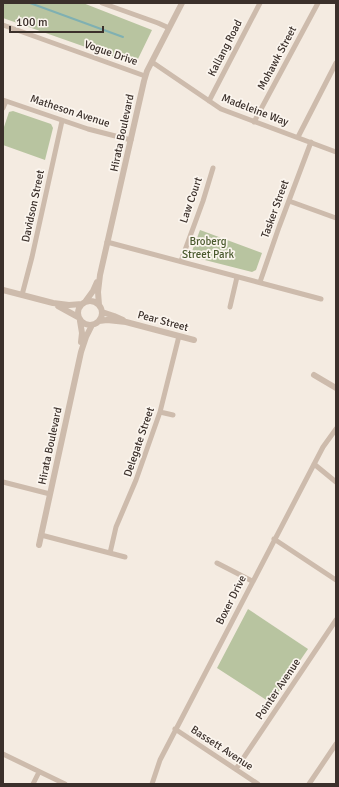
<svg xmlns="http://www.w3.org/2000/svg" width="339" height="787" font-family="Signika,sans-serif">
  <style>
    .green { fill: #b8c4a0 }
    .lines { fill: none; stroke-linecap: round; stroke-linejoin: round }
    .stream { stroke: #7fb0b2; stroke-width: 2 }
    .minor { stroke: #cdbbac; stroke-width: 5 }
    .tertiary { stroke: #cdbbac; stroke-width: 6 }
    .labels { text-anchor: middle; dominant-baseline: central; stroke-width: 3.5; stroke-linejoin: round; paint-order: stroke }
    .street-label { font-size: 11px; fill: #3b302b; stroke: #fbf5ee }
    .park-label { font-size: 11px; fill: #4a5a2e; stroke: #fbf5ee }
  </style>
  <rect width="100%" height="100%" fill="#f4ebe1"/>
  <path class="green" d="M3 3H83L152 30 137 61 131 63 3 18Z
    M13 111 51 124 53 128 45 160 3 145V130L9 112Z
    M200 230 262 253 256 270 252 272 193 257 191 254Z
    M248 609 308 649 271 703 217 668Z"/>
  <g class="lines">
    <path class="stream" d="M30 3 123 37"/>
    <path class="minor" d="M102 3 158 23 169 28
      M3 25 145 76
      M152 62 221 109 336 152
      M3 100 88 129 131 140
      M209 101 260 3
      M3 108 6 101
      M254 122 318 3
      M298 137 336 63
      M289 201 336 218
      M107 242 321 299
      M181 261 203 201 213 168
      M260 282 279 227 311 142
      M22 295 32 257 62 121
      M230 307 237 277
      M160 412 173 415
      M314 464 336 482
      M3 482 50 494
      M41 535 125 557
      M274 539 336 580
      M110 553 116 527 136 480 160 412 179 336
      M217 563 252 581
      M175 729 258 784
      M3 754 65 784
      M236 769 336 620
      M33 784 39 772
      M152 784 160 760 323 447 336 429
      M309 784 336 744"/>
    <path class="tertiary" d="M3 290 53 303 69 305 82 304
      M78 313a12 12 0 1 1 24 0a12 12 0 1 1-24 0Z
      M85 302 93 291 97 282
      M99 305 98 292 100 275 144 81 147 71 182 3
      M58 306 78 317
      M102 312 114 316 123 320
      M80 321 82 333 81 342
      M99 321 107 320 126 322 194 340
      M314 375 336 388
      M39 545 81 352 86 337 92 325"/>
  </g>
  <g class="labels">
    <g class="street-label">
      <text transform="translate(225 48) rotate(-63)">Kallang Road</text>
      <text transform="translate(111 53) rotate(19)">Vogue Drive</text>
      <text transform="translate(277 58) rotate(-62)">Mohawk Street</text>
      <text transform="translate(255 110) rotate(21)">Madeleine Way</text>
      <text transform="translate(70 111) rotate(18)">Matheson Avenue</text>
      <text transform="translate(122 133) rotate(-78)">Hirata Boulevard</text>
      <text transform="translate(191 200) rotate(-71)">Law Court</text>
      <text transform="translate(33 206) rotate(-78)">Davidson Street</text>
      <text transform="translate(275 209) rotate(-70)">Tasker Street</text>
      <text transform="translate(163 321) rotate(15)">Pear Street</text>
      <text transform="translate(139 442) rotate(-71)">Delegate Street</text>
      <text transform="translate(50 446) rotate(-78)">Hirata Boulevard</text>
      <text transform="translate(231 600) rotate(-63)">Boxer Drive</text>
      <text transform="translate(278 689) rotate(-56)">Pointer Avenue</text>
      <text transform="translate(222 748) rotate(33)">Bassett Avenue</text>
    </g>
    <g class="park-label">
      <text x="208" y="241">Broberg<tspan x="208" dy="13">Street Park</tspan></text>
    </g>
  </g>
  <rect width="339" height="787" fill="none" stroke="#3b302b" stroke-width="8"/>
  <path d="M10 26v6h93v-6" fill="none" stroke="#3b302b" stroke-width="2"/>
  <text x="16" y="26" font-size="12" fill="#3b302b" stroke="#fbf5ee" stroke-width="3" paint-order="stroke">100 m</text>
</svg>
